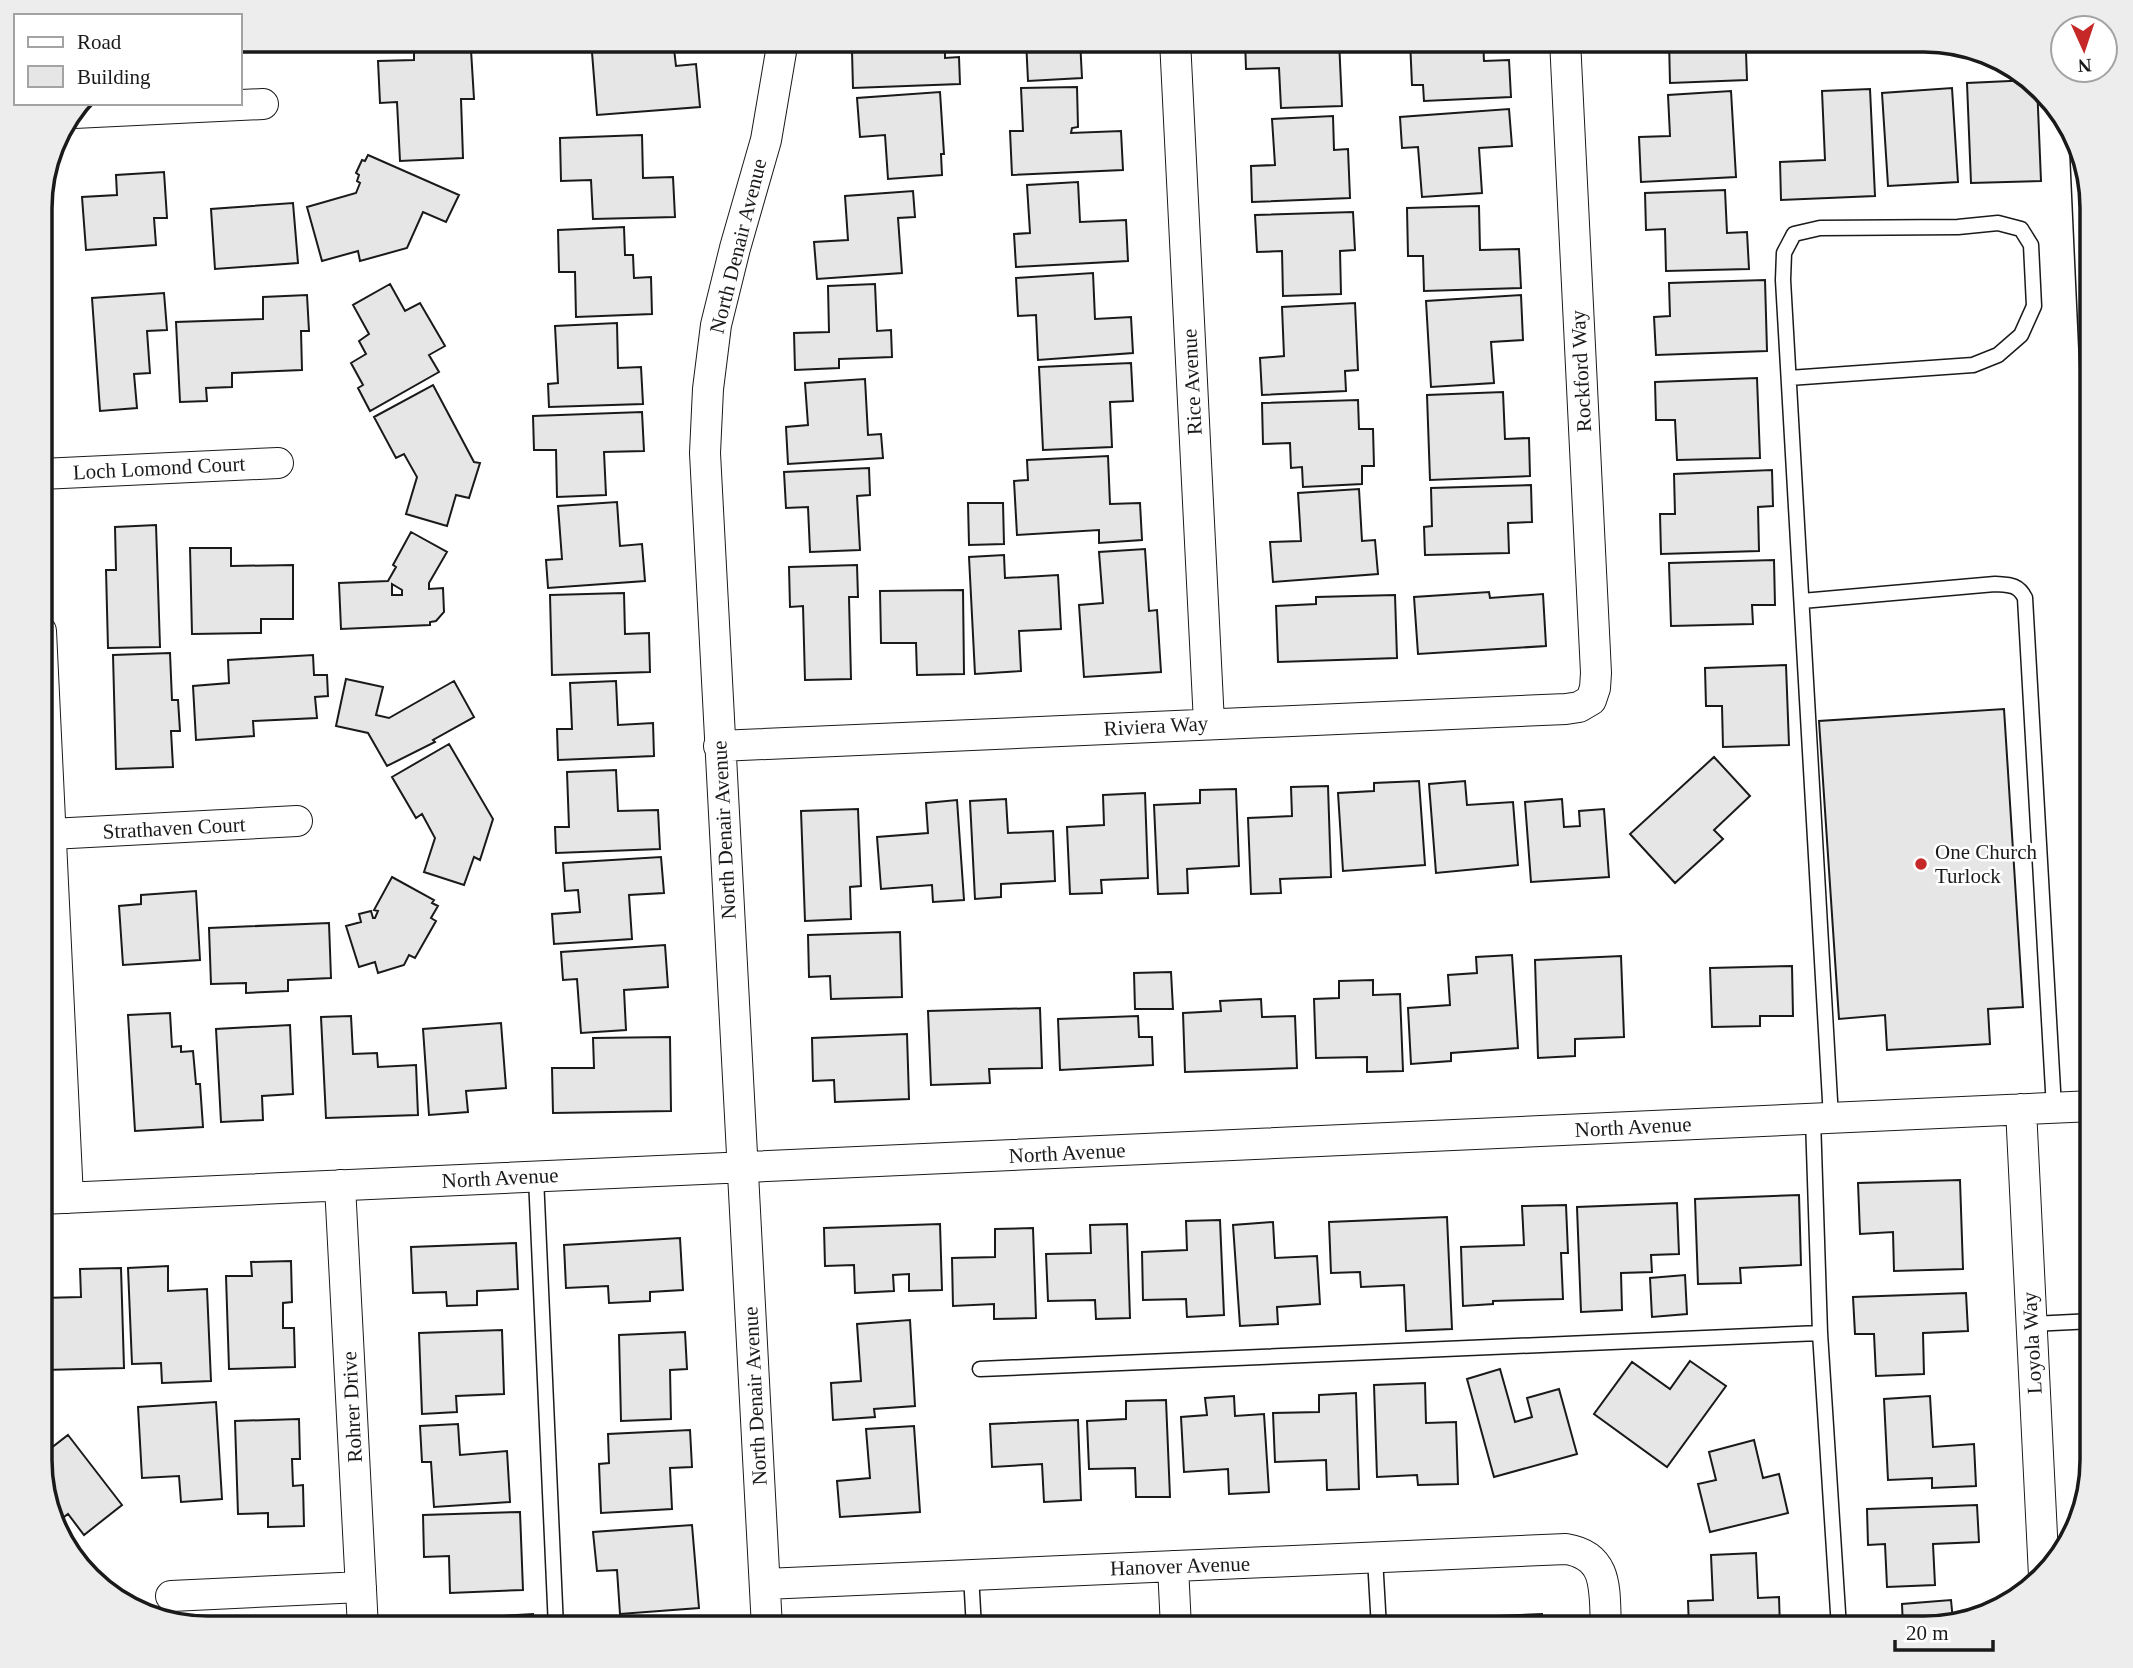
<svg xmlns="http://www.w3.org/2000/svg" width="2133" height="1668" font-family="Georgia,serif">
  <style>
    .building { fill: #e6e6e6; stroke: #1a1a1a; stroke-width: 2; fill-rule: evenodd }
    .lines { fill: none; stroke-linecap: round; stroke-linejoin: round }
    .service-casing { stroke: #1a1a1a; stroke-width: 17 }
    .minor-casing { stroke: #1a1a1a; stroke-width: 32 }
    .service { stroke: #fff; stroke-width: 14 }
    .minor { stroke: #fff; stroke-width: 30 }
    .poi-dot { fill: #c62828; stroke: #fff; stroke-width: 2.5 }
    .labels { text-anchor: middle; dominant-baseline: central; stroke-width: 5; stroke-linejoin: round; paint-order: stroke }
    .street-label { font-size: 21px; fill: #1a1a1a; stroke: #fff }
    .poi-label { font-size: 21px; fill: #1a1a1a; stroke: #fff; text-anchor: start }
    .rim { fill: none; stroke: #1a1a1a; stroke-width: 3.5 }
  </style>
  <rect width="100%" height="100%" fill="#fff"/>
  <path class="building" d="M591 40H673L676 66 696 64 700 107 597 115Z
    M888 40H945V58L959 57 960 84 853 88 852 51 888 49Z
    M1026 40H1080L1082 78 1028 81Z
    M1245 40H1339L1342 106 1281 108 1279 68 1246 69Z
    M1410 40H1483L1484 61 1509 60 1511 97 1424 101 1423 85H1412Z
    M1637 40H1731L1732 52H1746L1747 80 1670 83 1669 40Z
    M471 50 474 99H461L463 158 400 161 397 102 380 103 378 61 414 60V52Z
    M2032 80 2037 84 2041 181 1971 183 1967 83Z
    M1077 87 1078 127 1072 128 1071 133 1121 131 1123 170 1012 175 1010 131H1023L1021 88Z
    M1952 88 1958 182 1888 186 1882 93Z
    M1870 89 1875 196 1781 200 1780 162 1825 160 1822 91Z
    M1731 91 1736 177 1641 182 1639 137 1670 136 1668 95Z
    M940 92 944 154H941L942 175 888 179 885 135 860 137 857 98Z
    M1509 109 1512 146 1479 148 1482 193 1422 197 1418 147 1402 148 1400 117Z
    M1333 116 1334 150 1348 149 1350 198 1252 202 1251 166 1275 165 1272 119Z
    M642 135 643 178 673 177 675 217 593 219 591 180 561 181 560 138Z
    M368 155 459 195 446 222 423 212 407 248 360 261 358 251 322 261 307 207 356 193 360 183 357 181 359 175 356 173 362 160 365 161Z
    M164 172 167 218H154L156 245 86 250 82 197 117 195 116 175Z
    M1078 182 1080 222 1126 220 1128 261 1016 267 1014 234 1030 233 1027 185Z
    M1725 190 1727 233 1747 232 1749 269 1666 271 1665 229 1646 230 1645 193Z
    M913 191 915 217 898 218 902 273 817 279 814 242 848 240 845 196Z
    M293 203 298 263 215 269 211 209Z
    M1479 206 1480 250 1519 249 1521 288 1424 291 1423 256H1408L1407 208Z
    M1353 212 1355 250 1340 251 1341 294 1283 296 1282 251 1257 252 1255 215Z
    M624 227 625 255H633L634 278 651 277 652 314 576 317 575 272H559L558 230Z
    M1093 273 1095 319 1131 317 1133 353 1038 360 1036 315 1018 316 1016 278Z
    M1765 280 1767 351 1656 355 1654 317 1670 316 1669 283Z
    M390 284 405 311 420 303 445 346 429 355 439 372 370 411 358 388 363 385 351 363 366 354 359 341 369 334 353 305Z
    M875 284 877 331 891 330 892 357 839 359V368L795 370 794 333 829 332 828 286Z
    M164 293 167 330 147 331 150 373 134 374 137 408 100 411 92 298Z
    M307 295 309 331H301L302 370 232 373V387L206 388 207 401 180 402 176 322 263 319V297Z
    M1521 295 1523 340 1491 342 1494 383 1431 387 1426 301Z
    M1355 303 1358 370 1345 371 1346 391 1262 395 1260 358 1284 356 1282 307Z
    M617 323 618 368 641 367 643 404 549 407 548 384 558 383 555 326Z
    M1131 363 1133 401 1110 402 1112 447 1043 450 1039 367Z
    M1757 378 1760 458 1677 460 1675 420H1656L1655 382Z
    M865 379 868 435 881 434 883 458 788 464 786 427 808 425 805 383Z
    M433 385 474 462 480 463 469 498 456 495 447 526 406 514 417 477 404 454 396 458 374 417Z
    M1503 392 1505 439 1529 438 1530 476 1430 480 1427 395Z
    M1358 400 1359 429H1373L1374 466H1362V484L1303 487 1302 467 1291 468 1290 443 1263 444 1262 403Z
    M642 412 644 451 604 452 606 495 557 497 556 450H534L533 416Z
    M1108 456 1110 504 1140 503 1142 540 1099 543V530L1017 535 1014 481 1028 480 1027 460Z
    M869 468 870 495 857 496 860 550 810 552 808 507 786 508 784 472Z
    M1772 470 1773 506 1758 507 1759 551 1661 554 1660 514H1675L1674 474Z
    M1531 485 1532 522 1508 523 1509 553 1425 555 1424 527 1432 526 1431 488Z
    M1359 489 1362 541 1375 540 1378 574 1273 582 1270 542 1301 541 1298 493Z
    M617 502 620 546 642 544 645 581 548 588 546 560 562 559 558 506Z
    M968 503H1003L1004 544 969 545Z
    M156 525 160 647 108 648 106 570H116L115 527Z
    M411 532 447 552 429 583V589L443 588 444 612 436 621 430 622V625L341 629 339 583 388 581 396 567 393 565ZM392 584 402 590V595H392Z
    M190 548H231V566L293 565V619H261V633L192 634Z
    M1145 549 1149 611 1157 610 1161 672 1084 677 1079 605 1103 603 1099 552Z
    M1004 555 1005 578 1058 575 1061 629 1019 631 1021 671 975 674 969 557Z
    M1774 560 1775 605H1752L1753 624 1671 626 1669 563Z
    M857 565 858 597H849L851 679 805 680 803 606 790 607 789 567Z
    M963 590 964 674 917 675 916 643H881L880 591Z
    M1489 592 1490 598 1543 594 1546 646 1418 654 1414 597Z
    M624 593 625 634 649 633 650 672 552 675 550 595Z
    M1395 595 1397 658 1278 662 1276 606 1316 604V597Z
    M170 653 172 700H178L180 731H171L173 767 116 769 113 655Z
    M313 655 314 675H327L328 696 315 697 317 718 253 721 254 736 196 740 193 686 229 683 228 660Z
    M1786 665 1789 745 1723 747 1722 706H1706L1705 668Z
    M346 679 383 687 376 715 389 718 454 681 474 717 433 740 435 742 387 766 368 733 336 726Z
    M616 681 618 725 653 723 654 756 558 760 557 729H572L570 683Z
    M2004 709 2023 1007 1988 1009 1990 1044 1887 1050 1885 1015 1839 1019 1819 721Z
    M449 744 493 819 480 860 474 857 464 885 424 872 435 838 422 814 416 818 392 777Z
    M1714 757 1750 796 1714 830 1723 839 1675 883 1630 834Z
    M616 770 618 811 658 810 660 849 556 853 555 827H569L567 772Z
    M1419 781 1425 865 1343 871 1338 793 1374 791V783Z
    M1465 781 1467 805 1513 802 1518 865 1436 873 1429 784Z
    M1328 786 1331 877 1280 879 1281 893 1251 894 1248 818 1292 816 1291 787Z
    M1236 789 1239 866 1187 869 1188 893 1158 894 1154 805 1200 803V790Z
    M1145 793 1148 878 1101 880 1102 893 1070 894 1067 827 1104 825 1103 795Z
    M1006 799 1008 833 1053 831 1055 881 1001 884V897L975 899 970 801Z
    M1562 799 1564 827 1580 826 1579 811 1604 809 1609 877 1531 882 1525 802Z
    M957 800 964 900 933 902 932 885 881 889 877 837 928 833 926 803Z
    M858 809 861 886 850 887 851 919 805 921 801 811Z
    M661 857 664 893 629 895 632 939 554 944 552 914 580 912 578 890 565 891 563 863Z
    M392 877 434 900 432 903 438 906 431 918 436 921 415 958 409 955 404 965 378 973 375 962 359 967 346 926 361 922 359 914 371 911 373 918H375L378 911 374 910Z
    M196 891 200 960 123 965 119 906 141 904V895Z
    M329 923 331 978 288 980V991L246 993V983L211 984 209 928Z
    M900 932 902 997 831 999 830 976 809 977 808 935Z
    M665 945 668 987 624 990 626 1030 581 1033 577 979 563 980 561 952Z
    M1512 955 1518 1048 1451 1053V1061L1411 1064 1408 1008 1450 1005 1448 975 1477 973 1476 957Z
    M1621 956 1624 1037 1575 1039V1056L1538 1058 1535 960Z
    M1792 966 1793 1016H1760V1026L1712 1027 1710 968Z
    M1171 972 1173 1009H1135L1134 973Z
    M1373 980V995L1400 994 1403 1071 1367 1072V1057L1316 1058 1314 999 1339 998V981Z
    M1261 999 1262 1017 1295 1016 1297 1068 1185 1072 1183 1013 1221 1011 1220 1001Z
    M1040 1008 1042 1068 989 1069 990 1083 931 1085 928 1011Z
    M170 1013 172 1047 181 1046V1052L193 1051 196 1084H200L203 1127 135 1131 128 1015Z
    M351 1016 353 1054 377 1053 378 1067 416 1065 418 1115 326 1118 321 1017Z
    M1138 1016 1139 1037H1152L1153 1065 1060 1070 1058 1019Z
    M501 1023 506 1088 466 1091 468 1112 429 1115 423 1029Z
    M290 1025 293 1094 262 1096 263 1120 221 1122 216 1029Z
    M907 1034 909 1099 835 1102 834 1080 813 1081 812 1038Z
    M670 1037 671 1111 553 1113 552 1068H594L593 1038Z
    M1960 1180 1963 1269 1894 1271 1893 1232 1860 1234 1858 1183Z
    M1799 1195 1801 1265 1740 1268 1741 1283 1698 1284 1695 1199Z
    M1677 1203 1679 1254 1651 1255 1652 1272 1621 1273 1622 1310 1581 1312 1577 1207Z
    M1566 1205 1568 1253H1561L1563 1299 1493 1301V1304L1463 1306 1461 1247 1524 1245 1522 1206Z
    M1447 1217 1452 1329 1406 1331 1404 1285 1361 1287 1360 1272 1331 1273 1329 1222Z
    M1220 1220 1224 1315 1187 1317 1186 1299 1143 1300 1142 1252 1187 1250 1186 1221Z
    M1273 1222 1275 1258 1317 1256 1320 1304 1277 1307 1278 1324 1240 1326 1233 1225Z
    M940 1224 942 1290 909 1291V1274L893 1275 894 1291 855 1293 854 1265 825 1266 824 1228Z
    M1127 1224 1130 1318 1096 1319 1095 1300 1048 1301 1046 1254 1091 1253 1090 1225Z
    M1033 1228 1036 1318 994 1319V1304L953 1306 952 1258 995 1257V1229Z
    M680 1238 683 1290 650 1292V1301L609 1303 608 1286 566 1288 564 1245Z
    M516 1243 518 1289 477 1291V1305L447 1306 446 1292 413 1293 411 1247Z
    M291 1261 292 1302 283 1303V1328H294L295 1367 229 1369 226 1276H252L251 1262Z
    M168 1266V1291L207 1289 211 1381 162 1383 161 1363 132 1364 128 1268Z
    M121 1268 124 1368 44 1370 42 1298 81 1297 80 1269Z
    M1685 1275 1687 1314 1652 1317 1650 1278Z
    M1966 1293 1968 1331 1923 1333 1924 1374 1876 1376 1874 1334H1855L1853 1297Z
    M910 1320 915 1406 874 1409 875 1417 833 1420 831 1383 861 1381 857 1324Z
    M502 1330 504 1394 456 1396 457 1412 422 1414 419 1333Z
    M685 1332 687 1369 670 1370 671 1419 621 1421 619 1335Z
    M1690 1361 1726 1386 1667 1467 1594 1414 1632 1362 1670 1389Z
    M1500 1369 1515 1422 1532 1417 1527 1398 1559 1389 1577 1454 1494 1477 1467 1379Z
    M1425 1383 1426 1423 1456 1422 1458 1484 1418 1485 1417 1475 1377 1477 1374 1385Z
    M1356 1393 1359 1489 1327 1490 1326 1460 1275 1462 1273 1413 1319 1412V1395Z
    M1234 1396 1235 1416 1264 1414 1269 1492 1229 1494 1228 1469 1184 1472 1181 1417 1207 1415 1205 1398Z
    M1930 1396 1933 1447 1974 1444 1976 1486 1932 1488V1478L1888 1480 1884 1399Z
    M1166 1400 1170 1497H1136L1135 1468 1089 1469 1087 1421 1126 1419V1401Z
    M216 1402 222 1499 181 1502 179 1476 142 1478 138 1407Z
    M299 1419 300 1459H292L293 1486 303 1485 304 1526 268 1527V1513L238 1514 235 1421Z
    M1078 1420 1081 1500 1044 1502 1042 1464 992 1467 990 1424Z
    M458 1424 460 1455 507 1451 510 1502 434 1507 431 1462H422L420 1426Z
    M914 1426 920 1512 840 1517 837 1481 870 1478 866 1429Z
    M690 1430 692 1467 670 1468 672 1509 601 1513 599 1464 609 1463 608 1434Z
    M68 1435 122 1505 84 1535 68 1514 55 1524 41 1470V1452L42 1455Z
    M1754 1440 1763 1478 1779 1474 1788 1513 1710 1532 1698 1484 1716 1480 1709 1452Z
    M1977 1505 1979 1542 1933 1544 1935 1585 1887 1587 1885 1544 1868 1545 1867 1509Z
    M520 1512 523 1590 450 1593 449 1556 424 1557 423 1515Z
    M692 1525 699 1608 620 1614 617 1570 597 1571 593 1532Z
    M1756 1553 1758 1598 1779 1597 1780 1628H1689L1688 1601 1713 1600 1711 1555Z
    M1951 1600 1953 1621 1924 1628H1903L1902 1604Z
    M533 1614 534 1628H454V1619Z
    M1542 1614 1543 1628H1425V1619Z
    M698 1621V1628H628L627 1627Z
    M1363 1624V1628H1246Z"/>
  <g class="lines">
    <g class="service-casing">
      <path id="service" d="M2077 141 2093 491
        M1789 378 1973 365 1998 355 2021 335 2034 306 2031 245 2021 229 1998 223 1958 227 1820 228 1794 234 1784 253 1783 280 1831 1118
        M1802 601 1995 584C2009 585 2018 584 2025 598L2054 1108
        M1813 1119 1820 1333 1839 1628
        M536 1177 556 1628
        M2031 1324 2093 1321
        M980 1369 1820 1333
        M1375 1558 1379 1628
        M971 1575 974 1628"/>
    </g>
    <g class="minor-casing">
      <path id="minor" d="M1175 40 1209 723
        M74 113 263 104
        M41 474 278 463
        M41 631 68 1198
        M719 746 1566 709 1579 707 1591 700 1595 688 1596 673 1565 40
        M51 834 297 821
        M2021 1109 2044 1576
        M340 1185 363 1628
        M41 1199 2093 1106
        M1173 1566 1176 1628
        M765 1584 1566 1549C1610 1556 1604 1592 1606 1628
        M171 1596 361 1587
        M767 1628 705 453 708 389 716 325 735 248 766 140 783 40"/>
    </g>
    <use href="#service" class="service"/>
    <use href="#minor" class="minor"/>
  </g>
  <circle class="poi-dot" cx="1921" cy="864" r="7"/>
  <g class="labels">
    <g class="street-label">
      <text transform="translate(738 246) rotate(-76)">North Denair Avenue</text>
      <text transform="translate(1581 371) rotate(-93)">Rockford Way</text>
      <text transform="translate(1192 382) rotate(-93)">Rice Avenue</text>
      <text transform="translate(159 468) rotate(-3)">Loch Lomond Court</text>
      <text transform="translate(1156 726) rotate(-3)">Riviera Way</text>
      <text transform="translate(174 828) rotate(-3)">Strathaven Court</text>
      <text transform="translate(724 830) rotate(-93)">North Denair Avenue</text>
      <text transform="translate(1633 1127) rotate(-3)">North Avenue</text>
      <text transform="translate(1067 1153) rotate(-3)">North Avenue</text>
      <text transform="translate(500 1178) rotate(-3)">North Avenue</text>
      <text transform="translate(2032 1343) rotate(-93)">Loyola Way</text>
      <text transform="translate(755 1396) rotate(-93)">North Denair Avenue</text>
      <text transform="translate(352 1407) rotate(-93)">Rohrer Drive</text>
      <text transform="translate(1180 1566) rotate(-2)">Hanover Avenue</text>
    </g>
    <g class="poi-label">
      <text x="1935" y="852">One Church<tspan x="1935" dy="24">Turlock</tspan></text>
    </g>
  </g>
  <path d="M0 0H2133V1668H0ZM208 52H1924A156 156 0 0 1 2080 208V1460A156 156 0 0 1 1924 1616H208A156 156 0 0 1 52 1460V208A156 156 0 0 1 208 52Z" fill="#ededed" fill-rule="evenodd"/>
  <path class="rim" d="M208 52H1924A156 156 0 0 1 2080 208V1460A156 156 0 0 1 1924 1616H208A156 156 0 0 1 52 1460V208A156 156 0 0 1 208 52Z"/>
  <rect x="14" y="14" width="228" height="91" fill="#ffffff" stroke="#a3a3a3" stroke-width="2"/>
  <rect x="28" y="37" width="35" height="10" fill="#ffffff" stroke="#a3a3a3" stroke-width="2"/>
  <text x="77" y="49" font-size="21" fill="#1a1a1a">Road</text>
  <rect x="28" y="66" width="35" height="21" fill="#e6e6e6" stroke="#a3a3a3" stroke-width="2"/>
  <text x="77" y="84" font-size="21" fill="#1a1a1a">Building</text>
  <g transform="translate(2084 49) rotate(177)"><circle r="33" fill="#ffffff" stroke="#a3a3a3" stroke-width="2"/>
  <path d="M0-5L12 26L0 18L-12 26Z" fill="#c62828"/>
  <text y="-10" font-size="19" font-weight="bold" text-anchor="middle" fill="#1a1a1a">N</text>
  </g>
  <path d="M1895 1640v10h98v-10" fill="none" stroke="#1a1a1a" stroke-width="3.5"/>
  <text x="1906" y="1640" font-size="21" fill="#1a1a1a" stroke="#ffffff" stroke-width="5" paint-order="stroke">20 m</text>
</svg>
